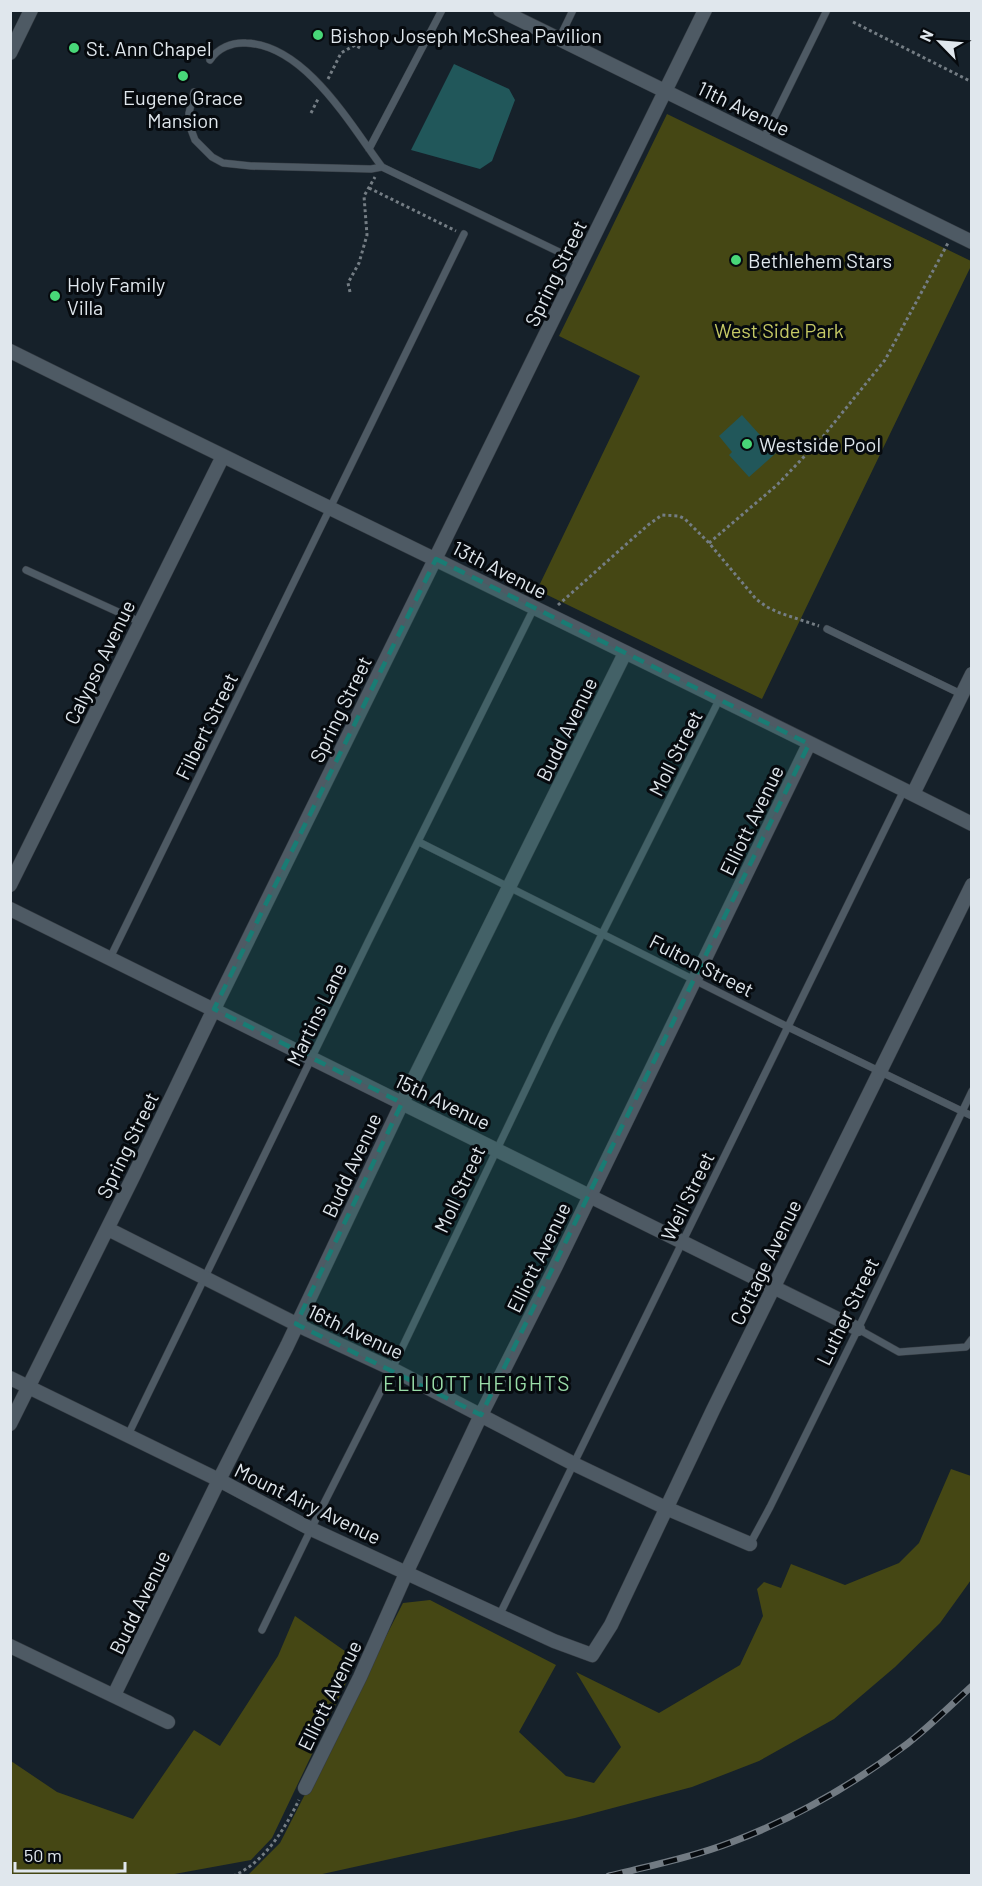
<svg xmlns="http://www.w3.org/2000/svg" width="982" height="1886" font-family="Barlow,sans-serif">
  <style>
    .green { fill: #454714 }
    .water { fill: #21575a }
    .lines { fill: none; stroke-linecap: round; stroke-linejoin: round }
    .lane-casing { stroke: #343b42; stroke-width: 8 }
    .street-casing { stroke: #343b42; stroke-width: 15 }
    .path { stroke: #747d84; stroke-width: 3; stroke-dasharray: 3 3; stroke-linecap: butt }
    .lane { stroke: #4e5a64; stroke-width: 7 }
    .street { stroke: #4e5a64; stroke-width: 14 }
    .rail-casing { stroke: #727b83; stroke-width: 7 }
    .rail { stroke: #060a0e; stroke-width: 4.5; stroke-dasharray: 14; stroke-linecap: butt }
    .marked { fill: #197c74; fill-opacity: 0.2; stroke: #197c74; stroke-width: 4.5; stroke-dasharray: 12 8; stroke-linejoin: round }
    .poi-dot { fill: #48d778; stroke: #060a0e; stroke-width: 2 }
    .labels { text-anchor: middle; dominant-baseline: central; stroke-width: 6; stroke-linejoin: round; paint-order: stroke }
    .poi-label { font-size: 20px; fill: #e0e7ed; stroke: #060a0e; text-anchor: start }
    .street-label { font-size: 20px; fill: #e0e7ed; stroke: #060a0e }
    .park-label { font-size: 20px; fill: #c5c965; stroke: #060a0e }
    .neighbourhood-label { font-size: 21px; letter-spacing: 1.5px; fill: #99dca8; stroke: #060a0e }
  </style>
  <rect width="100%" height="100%" fill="#16212a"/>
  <path class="green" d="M667 114 971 261V266L762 699 537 590 640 376 559 336Z
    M951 1469 971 1476V1580L940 1623 895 1667 834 1719 759 1761 692 1787 575 1818 318 1875 247 1876 280 1843 403 1603 430 1600 556 1665 519 1732 566 1776 594 1783 621 1747 576 1672 659 1713 740 1665 763 1616 757 1589 764 1582 781 1588 791 1564 845 1585 899 1563 919 1543Z
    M295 1616 352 1656 355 1664 272 1838 251 1860 169 1875H11V1761L57 1792 133 1819 194 1730 220 1746 278 1656Z"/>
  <path class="water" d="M454 64 509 89 515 100 492 161 480 169 411 150Z
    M742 415 776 453 749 477 729 455 732 452 719 436Z"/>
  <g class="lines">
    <g class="lane-casing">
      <path id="lane" d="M559 39 573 10
        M210 60C218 48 232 42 246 43 305 45 350 124 382 167
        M194 92 189 113V124L195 140 212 157 223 163 251 166 371 169 382 167 582 263
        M763 140 827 10
        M369 149 442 10
        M26 570 140 622
        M827 629 961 694
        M419 842 788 1027 972 1116
        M110 958 464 234
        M858 1329 899 1352 966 1347 972 1339
        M128 1435 368 942 534 608
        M750 1544 770 1507 858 1329 972 1091
        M499 1616 904 790
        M262 1630 311 1529 392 1369 554 1030 720 698"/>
    </g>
    <g class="street-casing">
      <path id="street" d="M500 10 972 242
        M10 53 31 10
        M10 351C330 510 653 663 972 824
        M913 794 972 674
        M10 885 223 456
        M10 909 858 1329
        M108 1229 308 1330 392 1369 574 1464 666 1508 750 1544
        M10 1378 219 1480 311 1529 554 1641 592 1655 611 1625 713 1410 972 885
        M10 1424 134 1175 214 1009 705 10
        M10 1646 168 1722
        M114 1695 219 1480 287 1346 402 1103 625 653
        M305 1788 360 1677 408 1569 481 1415 556 1266 809 744"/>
    </g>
    <path class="path" d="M853 22 972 82
      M328 79 341 53 355 45 362 49
      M311 113 318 99
      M369 188 456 231
      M350 292 348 283 359 263 367 235 364 196 375 177
      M709 543 777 485 821 439 885 360 948 243
      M558 605 648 525 662 515 679 516 685 519 709 543 756 599 767 607 780 613 819 626
      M233 1876C265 1862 284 1830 299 1800"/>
    <use href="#lane" class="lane"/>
    <use href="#street" class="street"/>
    <g class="rail-casing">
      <path id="rail" d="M609 1876C650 1866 693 1857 732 1842 795 1818 854 1784 907 1744 930 1726 950 1706 972 1686"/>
    </g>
    <use href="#rail" class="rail"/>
  </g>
  <path class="marked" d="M436 559 809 744 481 1415 296 1324 402 1103 214 1009Z"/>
  <g class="poi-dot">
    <circle cx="318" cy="35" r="6"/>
    <circle cx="74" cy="48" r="6"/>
    <circle cx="183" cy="76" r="6"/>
    <circle cx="736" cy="260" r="6"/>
    <circle cx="55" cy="296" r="6"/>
    <circle cx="747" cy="444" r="6"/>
  </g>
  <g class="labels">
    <g class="poi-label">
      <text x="330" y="35">Bishop Joseph McShea Pavilion</text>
      <text x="86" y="48">St. Ann Chapel</text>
      <text x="183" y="97" text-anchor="middle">Eugene Grace<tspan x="183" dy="23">Mansion</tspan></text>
      <text x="748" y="260">Bethlehem Stars</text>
      <text x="67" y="284">Holy Family<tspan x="67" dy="23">Villa</tspan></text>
      <text x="759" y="444">Westside Pool</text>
    </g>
    <g class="street-label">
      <text transform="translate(744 108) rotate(26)">11th Avenue</text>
      <text transform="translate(555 273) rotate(-64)">Spring Street</text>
      <text transform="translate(500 569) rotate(27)">13th Avenue</text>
      <text transform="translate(99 662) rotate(-64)">Calypso Avenue</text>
      <text transform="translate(340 709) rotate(-64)">Spring Street</text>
      <text transform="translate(206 726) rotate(-64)">Filbert Street</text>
      <text transform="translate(566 729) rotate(-64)">Budd Avenue</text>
      <text transform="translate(675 753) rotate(-63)">Moll Street</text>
      <text transform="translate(751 820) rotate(-64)">Elliott Avenue</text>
      <text transform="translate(702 965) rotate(27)">Fulton Street</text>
      <text transform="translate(316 1014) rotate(-64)">Martins Lane</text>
      <text transform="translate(443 1101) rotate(26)">15th Avenue</text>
      <text transform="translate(127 1145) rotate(-64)">Spring Street</text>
      <text transform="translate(351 1165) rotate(-65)">Budd Avenue</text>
      <text transform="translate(459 1189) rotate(-65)">Moll Street</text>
      <text transform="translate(687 1196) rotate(-64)">Weil Street</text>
      <text transform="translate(538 1257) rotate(-64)">Elliott Avenue</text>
      <text transform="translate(765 1262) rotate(-64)">Cottage Avenue</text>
      <text transform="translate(847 1311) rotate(-64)">Luther Street</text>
      <text transform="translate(356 1331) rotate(25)">16th Avenue</text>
      <text transform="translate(308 1503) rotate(26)">Mount Airy Avenue</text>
      <text transform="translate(139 1602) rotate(-64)">Budd Avenue</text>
      <text transform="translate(329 1695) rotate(-64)">Elliott Avenue</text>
    </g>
    <g class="park-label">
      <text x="779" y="330">West Side Park</text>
    </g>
    <g class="neighbourhood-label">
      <text x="477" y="1382">ELLIOTT HEIGHTS</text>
    </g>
  </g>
  <rect width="982" height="1886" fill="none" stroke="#e0e7ed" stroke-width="24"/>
  <g transform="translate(940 42) rotate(295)" stroke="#060a0e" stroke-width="4.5" paint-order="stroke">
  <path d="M0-4.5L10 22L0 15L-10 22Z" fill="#e0e7ed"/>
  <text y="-9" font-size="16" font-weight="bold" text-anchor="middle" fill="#e0e7ed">N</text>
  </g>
  <path d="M15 1862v9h110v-9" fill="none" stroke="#e0e7ed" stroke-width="3"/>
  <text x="24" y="1862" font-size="18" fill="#e0e7ed" stroke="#060a0e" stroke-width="4.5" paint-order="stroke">50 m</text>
</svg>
